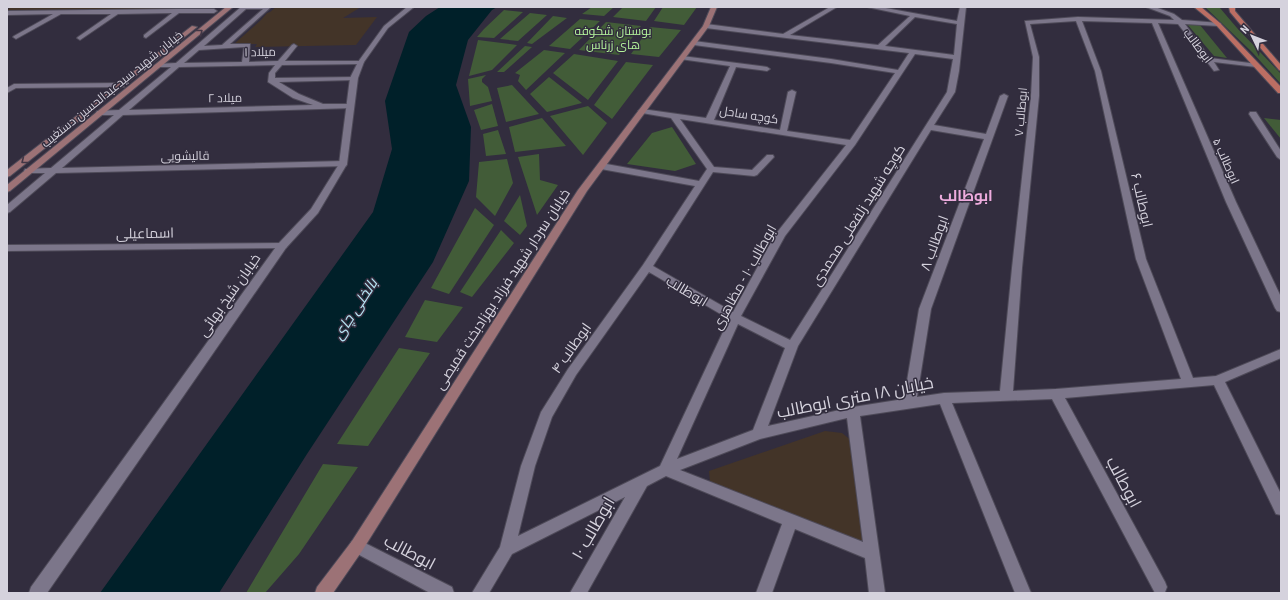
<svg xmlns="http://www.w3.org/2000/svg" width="1288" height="600" font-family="'Roboto Condensed',Cairo,sans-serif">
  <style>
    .education { fill: #433428 }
    .green { fill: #425c38 }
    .water { fill: #002029 }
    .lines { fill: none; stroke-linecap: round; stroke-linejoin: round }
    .minor-casing { stroke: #4e4a58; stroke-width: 2 }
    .tertiary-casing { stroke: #4e4a58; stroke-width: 2 }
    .secondary-casing { stroke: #4e4a58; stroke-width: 2 }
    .primary-casing { stroke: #4e4a58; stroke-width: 2 }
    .minor { fill: #7c768a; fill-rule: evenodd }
    .tertiary { fill: #7c768a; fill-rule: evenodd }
    .secondary { fill: #9c7276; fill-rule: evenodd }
    .primary { fill: #bc6e63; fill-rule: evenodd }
    .oneway { stroke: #423746 }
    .labels { text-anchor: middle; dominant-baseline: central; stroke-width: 3; stroke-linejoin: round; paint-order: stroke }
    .far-park-label { font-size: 12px; fill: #b4f49b; stroke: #322d3e }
    .far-street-label { font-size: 12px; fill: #d5d2dd; stroke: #322d3e }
    .street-label { font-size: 14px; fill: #d5d2dd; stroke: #322d3e }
    .neighbourhood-label { font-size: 15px; font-weight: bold; fill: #eeacde; stroke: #322d3e }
    .water-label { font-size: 15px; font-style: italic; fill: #b8e7f6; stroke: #322d3e }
    .near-street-label { font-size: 17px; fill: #d5d2dd; stroke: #322d3e }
  </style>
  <rect width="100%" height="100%" fill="#322d3e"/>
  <path class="education" d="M11 7H205L202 9 7 10Z
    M276 7H361L343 18 377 17 356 45 255 47 257 44H234L261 20 267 13 270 12Z
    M825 431 842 433 852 441 864 546 710 482 709 471Z"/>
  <path class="green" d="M592 7H614L604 16 582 14Z
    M623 7H656L646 21 613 17Z
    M663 7H697L684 25 654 21Z
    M1205 7 1220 8 1237 28 1281 74V84L1252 52Z
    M504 10 523 12 494 38 477 37 484 29Z
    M530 13 547 15 518 41 500 39Z
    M553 16 567 18 532 44 527 43Z
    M580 19 600 21 570 49 549 46Z
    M606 22 641 26 619 55 579 50Z
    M1187 24 1200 25 1227 58 1214 56Z
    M650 27 681 30 659 57 631 54Z
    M478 40 517 45 492 70 469 76Z
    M525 46 532 47 504 72H497Z
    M544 50 565 53 526 90 518 81 520 75 515 73Z
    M574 54 618 61 588 100 553 73Z
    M626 62 653 65 612 119 594 105Z
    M486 75 482 79V82L488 87 492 101 470 106 468 79Z
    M549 77 582 103 547 112 530 94Z
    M512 85 539 114 506 122 497 88Z
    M492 104 498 126 481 130 474 110Z
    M588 106 607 123 583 155 550 116Z
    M542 118 566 146 515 152 509 127Z
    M1264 118 1281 120V139Z
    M672 127 696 164 675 171 627 164 652 133Z
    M498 130 506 154 486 156 483 134Z
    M539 154 540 180 558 185 537 215 518 157Z
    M507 159 513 183 495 216 476 197 479 162Z
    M520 195 527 226 520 235 504 221Z
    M475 208 494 225 449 294 431 288Z
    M501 230 514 243 472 297 460 292Z
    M425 300 463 307 437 342 405 337Z
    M399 348 430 353 368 446 337 444Z
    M323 464 358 467 299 554 265 593H246Z"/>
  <path class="water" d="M440 7H497L492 10 468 40 456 85 471 127 469 181 433 262 307 454 219 593H100L373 212 392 149 385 101 409 32 426 16Z"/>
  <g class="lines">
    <g class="minor-casing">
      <path id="minor" d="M241 7H271L230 44H250L249 62 278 61 292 45 294 44 297 46 285 61H363L364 62 361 64 282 65 275 73V78L356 77V79L354 80 279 82 299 94 323 104H353V108L123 115 62 168 343 161 347 164 346 166 56 173 10 212 7 213V205L45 173H25L24 171 25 169 51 168 114 115H100L96 113 97 111 119 110 171 67H159L156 65 157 64 176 63ZM246 9H263L222 45 204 46ZM244 47 242 62 184 63 199 50ZM275 65 269 73 268 82 293 98 313 105 129 110 179 67Z
        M830 7H837L790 35 878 45 910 16 867 7H880L957 21 960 7H966L959 71 955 92 934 125 986 134 1000 96 1004 94 1008 96 931 309 917 397 944 393 1000 391 1012 268 1031 96 1033 57 1025 21 1078 17 1174 20 1170 16 1146 7H1155L1174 14 1182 20 1220 23 1221 24 1218 26 1185 24 1210 58 1258 64 1259 65 1256 67 1214 62 1219 70 1214 71 1178 24 1158 23 1236 202 1281 297V312L1277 311 1275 308 1226 202 1152 23 1082 21 1101 71 1146 259 1193 378 1216 376 1281 349V358L1225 382 1281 494V515L1276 514 1214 385 1065 398 1165 582 1167 587 1165 592 1155 593 1052 399 952 403 1031 593H1015L940 404 860 416 885 593H869L865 558 795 529 772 593H756L782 524 666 476 647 486 587 593H570L625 497 512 554 489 593H472L500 547 521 466 541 412 568 369 643 265 695 186 601 169 597 166 601 163 699 181 707 169 671 118 642 113 638 111 642 109 706 118 730 66 680 59 679 58 682 56 767 67 770 69 767 71 736 67 714 120 780 130 788 92 792 90 796 92 787 131 850 140 895 73 831 63 694 45 691 43 694 41 831 59 898 70 909 53 706 28 703 26 706 24 783 34ZM915 17 957 24 954 55 885 46ZM1076 21 1095 71 1136 259 1181 379 1056 389 1013 391 1022 268 1039 96V57L1030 24ZM915 54 953 59 947 92 790 340 741 316 785 236 855 145ZM680 119 846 145 775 235 733 312 653 266 713 172 754 176 757 175 774 157 773 155H767L752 170 714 167ZM931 130 984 139 919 309 904 399 853 407 768 426 798 346ZM649 272 729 319 660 466 518 536 535 466 552 417 576 375ZM738 324 785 348 753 430 677 459ZM847 418 863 542 680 470 760 439Z
        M178 9H214L217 11 214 13H179L146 38 144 37V35L172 13 118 14 80 40 77 38 78 37 111 14H61L16 39 13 37 14 36 53 14 7 15V11Z
        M121 83H124V87L16 88 7 93V88L14 84Z
        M1250 112H1256L1281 151V160L1277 157 1249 114Z
        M282 243 287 246 286 248 7 251V245Z
        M357 539 452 587 454 593H430L352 551 349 546 352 541Z"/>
    </g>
    <g class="tertiary-casing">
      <path id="tertiary" d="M407 7H414L388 28 364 62 358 78 347 164 318 213 286 248 47 593H29L31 587 278 244 311 209 339 164 350 78 358 62 384 26Z"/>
    </g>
    <g class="secondary-casing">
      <path id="secondary" d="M226 7H233L10 191 7 192V185Z
        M711 7H717L709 26 587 191 362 551 333 593H315L317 587 352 541 578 190 703 26Z
        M192 26 197 27 10 176 7 177V170Z"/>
    </g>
    <g class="primary-casing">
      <path id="primary" d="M1194 7H1201L1220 23 1281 87V93H1278L1216 25Z
        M1229 7H1235V11L1281 65V71L1279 70 1230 12Z"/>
    </g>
    <use href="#minor" class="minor"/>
    <use href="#tertiary" class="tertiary"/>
    <use href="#secondary" class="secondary"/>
    <use href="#primary" class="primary"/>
  </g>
  <defs><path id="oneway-chevron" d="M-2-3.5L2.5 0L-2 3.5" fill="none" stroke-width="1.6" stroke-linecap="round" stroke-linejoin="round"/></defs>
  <g class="oneway">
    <use href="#oneway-chevron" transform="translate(200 32) rotate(-39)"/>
    <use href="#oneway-chevron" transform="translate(24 161) rotate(142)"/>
  </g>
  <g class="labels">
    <g class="far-park-label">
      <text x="613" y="31">بوستان شکوفه<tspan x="613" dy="14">های زرناس</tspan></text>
    </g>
    <g class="far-street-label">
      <text transform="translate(1198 46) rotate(53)">ابوطالب</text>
      <text transform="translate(260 52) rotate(-1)">میلاد ۱</text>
      <text transform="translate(112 89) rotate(-39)">خیابان شهید سیدعبدالحسین دستغیب</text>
      <text transform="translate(225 98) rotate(-1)">میلاد ۲</text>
      <text transform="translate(1021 112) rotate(-85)">ابوطالب ۷</text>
      <text transform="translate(749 115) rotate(9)">کوچه ساحل</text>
      <text transform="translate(185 156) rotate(-1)">قالیشویی</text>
      <text transform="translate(1226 161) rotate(66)">ابوطالب ۵</text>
    </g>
    <g class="street-label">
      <text transform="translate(1142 200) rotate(77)">ابوطالب ۶</text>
      <text transform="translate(858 215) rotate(-58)">کوچه شهید زلفعلی محمدی</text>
      <text transform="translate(145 233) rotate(-1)">اسماعیلی</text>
      <text transform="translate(934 243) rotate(-70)">ابوطالب ۸</text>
      <text transform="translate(744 277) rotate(-61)">ابوطالب ۱۰ - مظاهری</text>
      <text transform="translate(502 289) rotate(-57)">خیابان سردار شهید فرزاد بهزاد‌بخت قمیصی</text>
      <text transform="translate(687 291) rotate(31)">ابوطالب</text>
      <text transform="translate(229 295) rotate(-55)">خیابان شیخ بهائی</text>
      <text transform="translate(571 348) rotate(-55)">ابوطالب ۴</text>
    </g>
    <g class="neighbourhood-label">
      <text x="966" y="196">ابوطالب</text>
    </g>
    <g class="water-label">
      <text transform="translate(355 309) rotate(-57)">بالخلی چای</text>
    </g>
    <g class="near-street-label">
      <text transform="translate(855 397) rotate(-11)">خیابان ۱۸ متری ابوطالب</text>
      <text transform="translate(1124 482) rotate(62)">ابوطالب</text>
      <text transform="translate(593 528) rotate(-60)">ابوطالب ۱۰</text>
      <text transform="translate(410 552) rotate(28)">ابوطالب</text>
    </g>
  </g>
  <rect width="1288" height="600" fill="none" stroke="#d5d2dd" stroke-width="16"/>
  <g transform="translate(1252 36) rotate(313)" stroke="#322d3e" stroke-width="3" paint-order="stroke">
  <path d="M0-3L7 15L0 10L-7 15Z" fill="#d5d2dd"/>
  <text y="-6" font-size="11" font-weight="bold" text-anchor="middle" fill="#d5d2dd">N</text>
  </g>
</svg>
